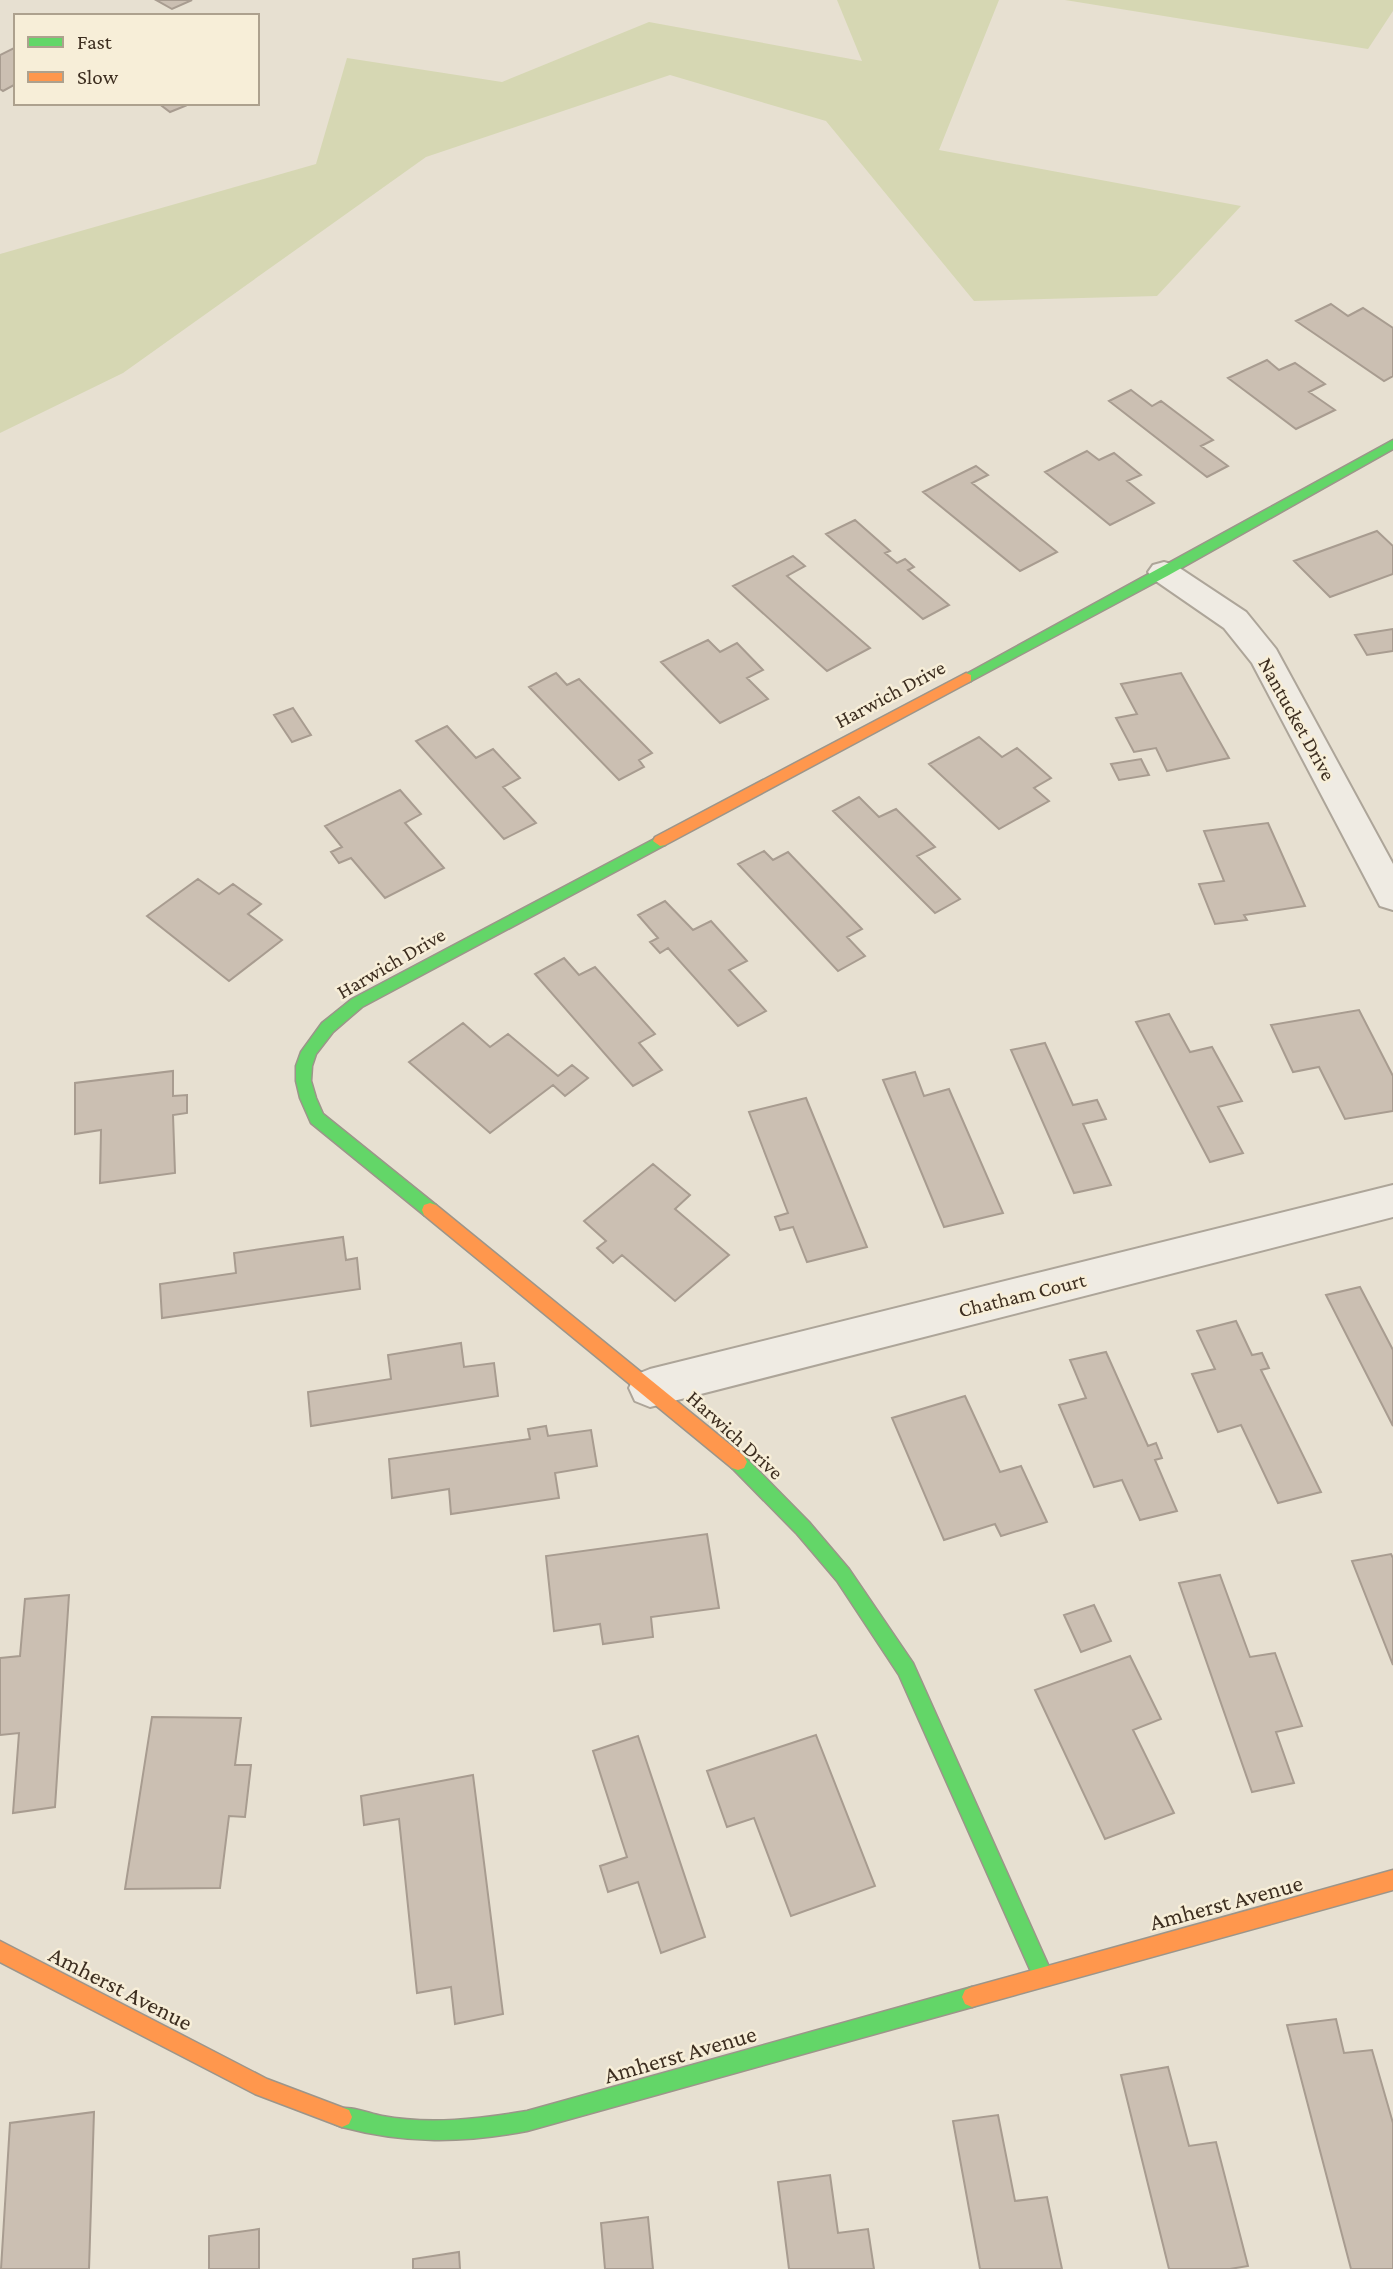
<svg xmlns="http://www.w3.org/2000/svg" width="1393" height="2269" font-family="'Crimson Pro',serif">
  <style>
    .green { fill: #d6d7b3 }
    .building { fill: #cbbfb2; stroke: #a89c90; stroke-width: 2 }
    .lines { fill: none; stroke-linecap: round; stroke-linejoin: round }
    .street-casing { stroke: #ada599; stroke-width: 4 }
    .fast-casing { stroke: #9c958a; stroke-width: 3 }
    .slow-casing { stroke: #9c958a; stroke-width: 3 }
    .street { fill: #efebe3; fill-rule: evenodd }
    .fast { fill: #63d668; fill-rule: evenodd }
    .slow { fill: #ff974d; fill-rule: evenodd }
    .labels { text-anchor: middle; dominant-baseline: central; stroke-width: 5; stroke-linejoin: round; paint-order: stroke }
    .street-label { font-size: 21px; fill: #3d2e20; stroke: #f7eed8 }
    .near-street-label { font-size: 24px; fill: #3d2e20; stroke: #f7eed8 }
  </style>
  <rect width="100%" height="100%" fill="#e7e0d1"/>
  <path class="green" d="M837 0H999L939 150 1241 206 1157 296 974 301 826 121 670 75 426 157 123 373 0 433V254L316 164 347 58 502 82 649 22 862 61Z
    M1065 0H1393V11L1368 49Z"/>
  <path class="building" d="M156 0H192L172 9Z
    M16 47V84L3 91 0 89V55Z
    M158 103H181L185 106 170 112Z
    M1331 304 1348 316 1363 308 1393 328V376L1384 381 1296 321Z
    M1267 360 1279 370 1295 363 1325 384 1309 392 1335 410 1296 429 1228 378Z
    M1131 390 1152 406 1161 401 1213 440 1201 446 1228 466 1207 477 1109 401Z
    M1087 451 1099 460 1114 453 1141 475 1127 481 1154 503 1110 525 1045 472Z
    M976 466 988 475 972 483 1057 552 1020 571 923 492Z
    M855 520 890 551 885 553 897 563 905 559 914 567 908 570 949 605 923 619 826 534Z
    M1377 531 1393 546V574L1330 597 1294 561Z
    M793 556 805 566 787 576 870 648 827 671 733 586Z
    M1393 629V651L1367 655 1355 635Z
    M708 640 720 652 737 643 763 670 747 678 768 699 720 723 661 662Z
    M556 673 567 685 579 679 652 753 639 760 644 767 619 780 529 687Z
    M1181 673 1229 758 1167 771 1156 748 1134 752 1116 718 1137 714 1121 684Z
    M293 708 311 735 292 742 274 715Z
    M447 726 476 758 493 749 520 778 503 787 536 823 504 839 416 741Z
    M979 737 1002 757 1017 748 1051 778 1034 788 1049 801 999 829 929 764Z
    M1141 759 1149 775 1119 780 1111 764Z
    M400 790 421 814 405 823 444 868 385 898 351 858 339 863 331 852 342 847 325 826Z
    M859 797 879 817 896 809 935 847 917 856 960 899 935 913 833 811Z
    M1268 823 1305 906 1244 915 1247 920 1215 924 1199 884 1224 881 1204 831Z
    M764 851 773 860 788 852 862 929 847 937 865 956 838 971 738 864Z
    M198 879 219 894 233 884 261 904 248 914 282 940 229 981 147 916Z
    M665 901 693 930 711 921 747 961 729 970 766 1011 738 1026 668 948 660 953 650 942 658 938 638 915Z
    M564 958 579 975 595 967 655 1034 639 1043 662 1070 633 1086 535 974Z
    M1359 1010 1393 1076V1111L1345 1119 1319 1067 1293 1072 1271 1025Z
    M1169 1014 1190 1052 1212 1047 1242 1101 1218 1107 1243 1153 1210 1162 1136 1022Z
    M463 1023 490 1047 508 1034 558 1076 572 1065 588 1078 565 1096 553 1085 490 1133 409 1062Z
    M1045 1043 1073 1105 1097 1100 1106 1119 1083 1124 1111 1185 1074 1193 1011 1050Z
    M173 1071V1096L187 1095V1113L173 1115 175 1173 100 1183 101 1130 75 1134V1083Z
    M915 1072 924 1096 949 1089 1003 1213 944 1227 883 1080Z
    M806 1098 867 1247 807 1262 793 1227 780 1230 775 1217 788 1213 749 1112Z
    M653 1164 690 1195 675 1209 729 1255 675 1301 622 1255 613 1263 597 1248 606 1241 584 1221Z
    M343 1237 346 1260 357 1258 360 1289 162 1318 160 1284 236 1273 234 1253Z
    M1360 1287 1393 1350V1426L1326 1295Z
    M1236 1321 1252 1355 1262 1353 1269 1368 1261 1370 1321 1492 1278 1503 1241 1425 1218 1432 1192 1374 1215 1369 1197 1331Z
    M461 1343 464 1367 494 1363 498 1396 311 1426 308 1392 391 1379 388 1355Z
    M1106 1352 1148 1446 1156 1443 1162 1458 1155 1460 1177 1511 1140 1520 1122 1480 1094 1487 1059 1405 1086 1398 1070 1360Z
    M965 1396 1000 1472 1021 1466 1047 1522 1001 1536 995 1524 944 1540 892 1418Z
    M546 1426 548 1436 591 1430 597 1466 555 1473 559 1498 451 1514 449 1489 392 1498 389 1459 530 1439 528 1429Z
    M707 1534 719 1608 651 1617 653 1637 603 1644 600 1624 554 1631 546 1556Z
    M1391 1554 1393 1558V1665L1352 1561Z
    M1220 1575 1250 1657 1275 1653 1302 1726 1276 1732 1294 1783 1252 1792 1179 1583Z
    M69 1595 55 1807 13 1813 19 1733 0 1735V1658L20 1656 25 1599Z
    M1094 1605 1111 1641 1081 1652 1064 1615Z
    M1130 1656 1161 1719 1133 1730 1174 1813 1105 1839 1035 1690Z
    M152 1717 241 1718 235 1765H251L245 1817 229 1816 220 1888 125 1889Z
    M816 1735 875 1886 791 1916 754 1818 727 1827 707 1771Z
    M638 1736 705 1937 661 1953 638 1882 608 1892 600 1866 627 1857 593 1751Z
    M473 1775 503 2014 455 2024 451 1987 417 1993 399 1819 364 1825 361 1796Z
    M1336 2019 1344 2053 1372 2050 1393 2123V2269H1351L1287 2025Z
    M1168 2067 1189 2146 1216 2142 1248 2266 1230 2269H1169L1121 2075Z
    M94 2112 89 2269H1L10 2123Z
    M998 2115 1015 2201 1047 2197 1062 2269H980L953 2121Z
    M830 2175 838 2233 868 2229 874 2269H789L778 2182Z
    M648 2217 653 2269H605L601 2223Z
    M259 2229V2269H209V2236Z
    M459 2252 460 2269H413V2259Z"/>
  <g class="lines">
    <g class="street-casing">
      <path id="street" d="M1164 562 1175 565 1246 612 1276 649 1393 864V910L1380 906 1252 663 1224 628 1153 579 1148 572 1153 565Z
        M1393 1185V1217L650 1407 635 1401 629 1388 635 1375 650 1369Z"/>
    </g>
    <g class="fast-casing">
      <path id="fast" d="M1393 440V449L1169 575 971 681 966 683 959 678Z
        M660 836 667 841 665 845 362 1007 333 1032 316 1054 312 1066 311 1081 316 1098 323 1114 436 1205 438 1210 436 1215 430 1217 424 1215 311 1123 300 1098 296 1081V1066L301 1052 322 1023 352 999Z
        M738 1454 744 1456 809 1522 849 1569 913 1663 1050 1969 1053 1976 1050 1983 1043 1986 1036 1983 899 1675 837 1581 797 1534 732 1468 729 1462 732 1456Z
        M972 1987 979 1990 982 1997 979 2004 972 2007 527 2131C464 2143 405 2144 342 2127L335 2124 332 2117 335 2110C348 2104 367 2113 382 2116 430 2125 479 2119 527 2111Z"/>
    </g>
    <g class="slow-casing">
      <path id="slow" d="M966 673 971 675V681L665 845 660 846 653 841 655 837Z
        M430 1203 436 1205 744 1456 747 1462 744 1468 738 1470 732 1468 424 1215 422 1210 424 1205Z
        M1393 1870V1890L972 2007 965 2004 962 1997 965 1990 972 1987Z
        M0 1941 267 2079 349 2110 352 2117 349 2124 342 2127 255 2094 0 1962Z"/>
    </g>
    <use href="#street" class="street"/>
    <use href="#fast" class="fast"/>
    <use href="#slow" class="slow"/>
  </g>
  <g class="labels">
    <g class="street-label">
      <text transform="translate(890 694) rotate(-28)">Harwich Drive</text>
      <text transform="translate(1297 719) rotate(61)">Nantucket Drive</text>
      <text transform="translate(391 963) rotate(-30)">Harwich Drive</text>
      <text transform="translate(1022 1295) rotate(-14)">Chatham Court</text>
      <text transform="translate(735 1435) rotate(42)">Harwich Drive</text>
    </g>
    <g class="near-street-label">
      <text transform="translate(1226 1902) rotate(-15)">Amherst Avenue</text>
      <text transform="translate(121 1988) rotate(27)">Amherst Avenue</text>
      <text transform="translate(680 2054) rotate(-16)">Amherst Avenue</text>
    </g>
  </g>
  <rect x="14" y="14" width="245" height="91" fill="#f7eed8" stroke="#ada18e" stroke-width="2"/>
  <rect x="28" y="37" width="35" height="10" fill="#63d668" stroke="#ada18e" stroke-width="2"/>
  <text x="77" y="49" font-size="21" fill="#3d2e20">Fast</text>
  <rect x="28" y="72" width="35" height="10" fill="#ff974d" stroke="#ada18e" stroke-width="2"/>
  <text x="77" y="84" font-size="21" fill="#3d2e20">Slow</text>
</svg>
